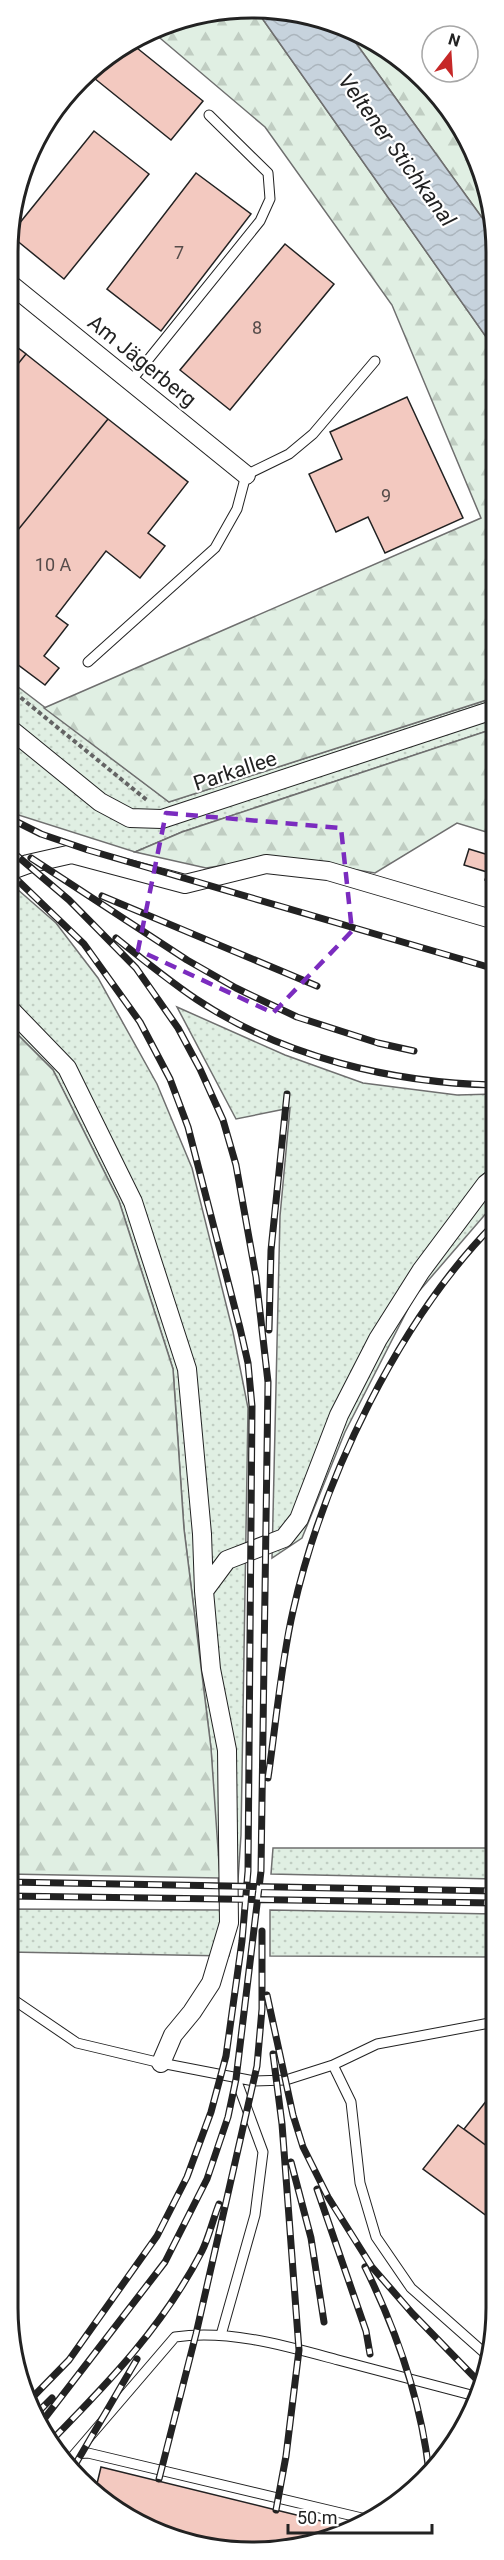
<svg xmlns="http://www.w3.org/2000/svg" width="504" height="2560" font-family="Roboto,sans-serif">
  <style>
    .grass { fill: url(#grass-dots); stroke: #6f6f6f; stroke-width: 1.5 }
    .forest { fill: url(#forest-firs); stroke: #6f6f6f; stroke-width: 1.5 }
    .water { fill: url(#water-waves); stroke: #6f6f6f; stroke-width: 1.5 }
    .building { fill: #f3c9c0; stroke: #222; stroke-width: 1.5 }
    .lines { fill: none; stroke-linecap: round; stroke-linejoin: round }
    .service-casing { stroke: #222; stroke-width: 11 }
    .minor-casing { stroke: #222; stroke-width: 20 }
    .path { stroke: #646464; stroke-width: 4; stroke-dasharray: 4.5 3; stroke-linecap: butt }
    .service { stroke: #fff; stroke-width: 9 }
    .minor { stroke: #fff; stroke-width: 18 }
    .rail-casing { stroke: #222; stroke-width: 7 }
    .rail { stroke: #fff; stroke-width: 4.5; stroke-dasharray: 14; stroke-linecap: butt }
    .marked { fill: none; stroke: #7b2cbf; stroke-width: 4.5; stroke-dasharray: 12 8; stroke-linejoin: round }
    .labels { text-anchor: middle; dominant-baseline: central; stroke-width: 4.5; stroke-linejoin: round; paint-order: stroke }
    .number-label { font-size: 18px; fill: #564c4a }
    .street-label { font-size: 21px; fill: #222; stroke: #fff }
    .water-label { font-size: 22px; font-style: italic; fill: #222; stroke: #fff }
    .rim { fill: none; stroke: #222; stroke-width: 3 }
  </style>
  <defs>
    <pattern id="grass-dots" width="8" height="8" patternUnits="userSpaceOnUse" patternTransform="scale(1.5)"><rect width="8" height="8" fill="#e0efe3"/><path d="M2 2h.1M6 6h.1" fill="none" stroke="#c0cdc2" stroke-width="1.8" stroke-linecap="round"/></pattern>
    <pattern id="forest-firs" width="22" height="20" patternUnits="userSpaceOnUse" patternTransform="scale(1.5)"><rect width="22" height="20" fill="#e0efe3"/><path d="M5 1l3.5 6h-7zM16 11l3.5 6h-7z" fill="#c0cdc2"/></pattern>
    <pattern id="water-waves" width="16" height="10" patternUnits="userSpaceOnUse" patternTransform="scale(1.5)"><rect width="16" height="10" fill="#c7d3dd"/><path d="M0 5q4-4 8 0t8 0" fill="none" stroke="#abb5bd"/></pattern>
  </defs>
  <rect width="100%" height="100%" fill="#fff"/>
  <path class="grass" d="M9 680 169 802 496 697V728L182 832 135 852 9 812Z
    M9 882 56 923 98 978 157 1084 192 1168 233 1332 248 1408 241 1835 235 1925 229 1956 8 1952V1909L220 1910 211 1748 184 1529 173 1369 119 1201 53 1070 9 1026Z
    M177 1007 285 1055 363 1083 457 1095 495 1094V1203L414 1297 345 1432 302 1538 272 1558 280 1216 290 1108 236 1119Z
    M273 1848H495V1879L271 1874Z
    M270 1910 495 1914V1957L270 1956Z"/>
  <path class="forest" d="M257 11 496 351V697L169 802 44 708 481 518 392 305 265 127 154 33 188 16Z
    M345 28 360 33 425 79 478 158 496 237Z
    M496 728V835L457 823 375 873 278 857 206 868 135 852 182 832Z
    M9 1026 53 1070 119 1201 173 1369 184 1529 211 1748 220 1878 8 1874Z"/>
  <path class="water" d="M284 10 345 28 496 237V351L257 11Z"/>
  <path class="building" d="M132 44 203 101 171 140 89 74 103 58Z
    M94 131 149 174 64 279 10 235Z
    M196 173 251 214 161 331 107 289Z
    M285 244 334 284 230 410 180 370Z
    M9 341 26 354 9 375Z
    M26 354 108 419 9 541V375Z
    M407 397 463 518 385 553 368 517 336 532 309 474 342 459 330 432Z
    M108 419 188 482 148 533 165 546 140 578 106 551 56 616 68 625 44 656 59 668 45 685 9 658V541Z
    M469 849 492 856 487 872 464 865Z
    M493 854 496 855 495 883 485 880Z
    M495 2090V2152L464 2129Z
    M458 2125 495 2152V2222L423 2169Z
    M101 2467 276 2510 350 2528 331 2539 236 2552 144 2527 95 2492Z"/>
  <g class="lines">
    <g class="service-casing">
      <path id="service" d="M131 381 260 221 270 199 268 173 209 115
        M88 662 215 548 237 509 246 475 289 454 313 434 375 361
        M8 1996 77 2043 161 2063 254 2081 286 2080 333 2065 377 2044 495 2022
        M333 2065 351 2102 360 2183 376 2237 411 2288 489 2357
        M221 2335 255 2215 263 2152 236 2079
        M75 2454 88 2453 366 2519
        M67 2463 175 2337C229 2329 286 2346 338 2360 384 2372 430 2384 475 2396"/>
    </g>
    <g class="minor-casing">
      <path id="minor" d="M9 283 246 475
        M9 728 100 802 130 818 162 819 496 709
        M9 871 28 864 72 854 185 884 266 864 328 871 495 920
        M9 1008 67 1068 133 1202 187 1369 202 1534 204 1591 211 1669 227 1750 229 1923 211 1983 192 2012 173 2035 161 2063
        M204 1591 227 1560 284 1538 299 1519 339 1415 378 1339 421 1271 486 1184 495 1177"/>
    </g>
    <path class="path" d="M9 688 148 801"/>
    <use href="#service" class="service"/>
    <use href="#minor" class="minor"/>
    <g class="rail-casing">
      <path id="rail" d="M9 818 41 834 88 850 495 969
        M9 849 69 900 136 968 178 1028 200 1069 223 1120 236 1165 256 1277 268 1382 261 1871 236 2079 228 2117 207 2179 165 2262 41 2423
        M31 858 187 960 236 988 297 1017 378 1043 414 1051
        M9 872 84 944 140 1022 170 1079 188 1127 240 1328 248 1363 252 1406 248 1871 242 1941 226 2056 211 2112 187 2177 157 2236 69 2360 27 2403
        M102 896 317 986
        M116 938C142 959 168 980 196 999 283 1057 392 1083 495 1085
        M269 1330 271 1250 287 1094
        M268 1778C276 1724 281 1663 293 1611 323 1478 399 1320 495 1223
        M8 1882 495 1891
        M8 1896 495 1903
        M267 1995 293 2115 303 2147 328 2197 372 2267 412 2313 480 2383
        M273 2054 282 2124 299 2350 286 2456 276 2510
        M291 2162 311 2238 324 2322
        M317 2189 366 2331 370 2354
        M365 2267C397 2332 421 2400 429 2472
        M35 2415 52 2398
        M52 2440C109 2382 164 2325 202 2251 209 2237 213 2219 219 2204
        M72 2470 137 2359
        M159 2479 196 2334 257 2066 262 2009V1931"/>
    </g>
    <use href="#rail" class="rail"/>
  </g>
  <path class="marked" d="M166 813 341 828 352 931 273 1013 138 950Z"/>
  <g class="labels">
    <g class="number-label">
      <text x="179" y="252">7</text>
      <text x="257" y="327">8</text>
      <text x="386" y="495">9</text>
      <text x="53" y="564">10 A</text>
    </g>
    <g class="street-label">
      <text transform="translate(142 361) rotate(39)">Am Jägerberg</text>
      <text transform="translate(235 771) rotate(-18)">Parkallee</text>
    </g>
    <g class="water-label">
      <text transform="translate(397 150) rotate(54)">Veltener Stichkanal</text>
    </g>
  </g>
  <path d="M0 0H504V2560H0ZM252 18H252A234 234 0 0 1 486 252V2308A234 234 0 0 1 252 2542H252A234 234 0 0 1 18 2308V252A234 234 0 0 1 252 18Z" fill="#fff" fill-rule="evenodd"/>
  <path class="rim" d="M252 18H252A234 234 0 0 1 486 252V2308A234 234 0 0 1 252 2542H252A234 234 0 0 1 18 2308V252A234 234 0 0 1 252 18Z"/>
  <g transform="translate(450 54) rotate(17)"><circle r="28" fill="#ffffff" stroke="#a7a7a7" stroke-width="1.5"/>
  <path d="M0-4.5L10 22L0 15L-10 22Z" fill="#c62828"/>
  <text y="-9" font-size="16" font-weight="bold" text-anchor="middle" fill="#222222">N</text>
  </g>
  <path d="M288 2524v9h144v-9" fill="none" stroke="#222222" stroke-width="3"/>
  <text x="297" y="2524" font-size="18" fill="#222222" stroke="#ffffff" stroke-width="4.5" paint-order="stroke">50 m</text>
</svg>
